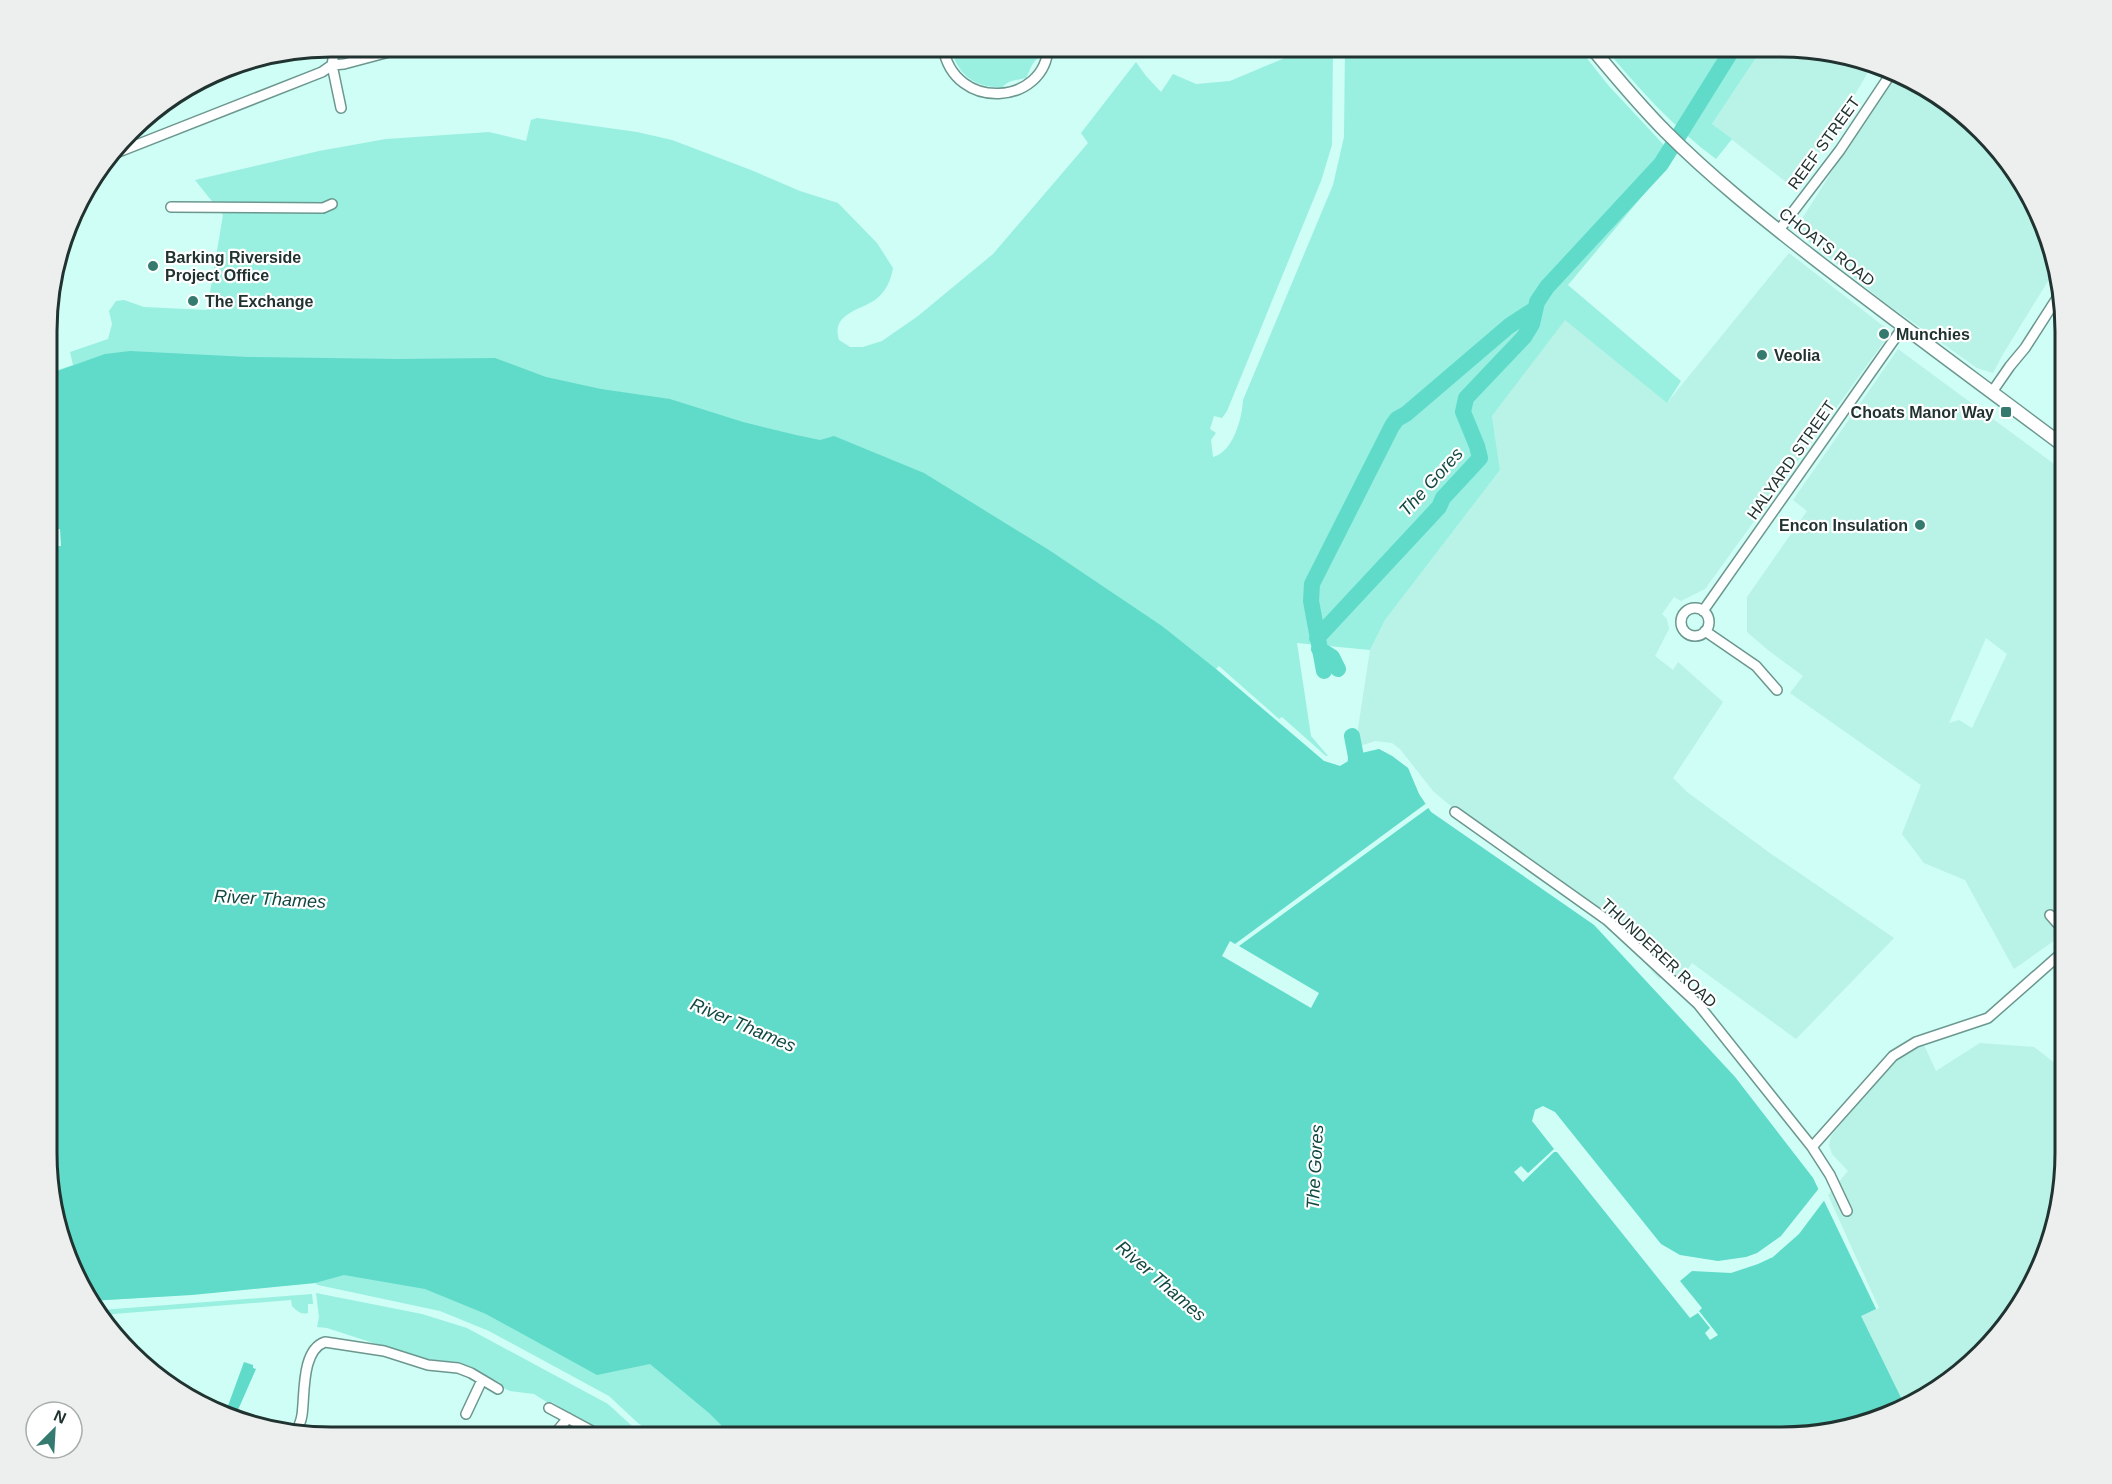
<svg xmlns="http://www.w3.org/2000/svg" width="2112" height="1484" font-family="Arial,sans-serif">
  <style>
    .built { fill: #b9f2e7; fill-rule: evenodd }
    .green { fill: #99efe0 }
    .water { fill: #60dbc9 }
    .pier { fill: #cefef5 }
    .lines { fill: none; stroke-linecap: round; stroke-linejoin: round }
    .river { stroke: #60dbc9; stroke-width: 16 }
    .minor-casing { stroke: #6b978f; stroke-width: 12 }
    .tertiary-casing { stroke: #6b978f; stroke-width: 15 }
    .minor { stroke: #fff; stroke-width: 9 }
    .tertiary { stroke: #fff; stroke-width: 12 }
    .poi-dot { fill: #347a6f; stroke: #fff; stroke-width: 2 }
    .labels { text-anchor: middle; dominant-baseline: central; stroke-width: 4.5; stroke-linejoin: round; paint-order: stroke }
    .street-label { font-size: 16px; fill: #213330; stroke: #fff }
    .poi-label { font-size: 16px; font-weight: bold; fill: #213330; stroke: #fff; text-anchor: start }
    .water-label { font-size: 18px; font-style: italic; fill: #124942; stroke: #fff }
    .rim { fill: none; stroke: #213330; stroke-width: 3 }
  </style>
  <rect width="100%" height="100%" fill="#cefef5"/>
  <path class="built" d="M1763 47H1799L1874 62 1824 147 1791 186 1712 124Z
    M1894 73 1954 105 2028 189 2053 273 2003 354 1993 373 1977 368 1883 301 1795 230Z
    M1789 253 1891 332 1705 589 1681 601 1674 597 1662 614 1667 619 1669 629 1655 656 1673 670 1678 662 1723 702 1673 778 1687 792 1767 851 1894 938 1796 1039 1692 963 1680 980 1669 969 1659 979 1607 920 1459 813 1433 791 1400 749 1392 743 1375 741 1360 746 1357 735 1370 650 1385 620 1500 470 1492 416 1565 319 1667 403Z
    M1898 349 2065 472V933L2014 969 1965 880 1924 863 1902 834 1921 785 1790 693 1803 676 1768 650 1747 632V597L1807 511 1793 500ZM1986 638 2007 654 1972 728 1959 720 1949 723Z
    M1923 1043 1936 1071 1980 1043 2034 1047 2064 1070 2065 1171 2050 1245 2007 1326 1906 1408 1861 1316 1879 1308 1828 1195 1848 1171 1832 1154 1829 1145 1831 1136 1895 1059Z"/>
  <path class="green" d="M349 47H390L349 58Z
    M950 47H1043L1041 57C1032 59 1030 72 1026 78 1018 80 1007 80 1002 88 972 86 959 76 950 47Z
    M1311 47H1333L1332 145 1321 181 1227 411 1222 418 1214 416 1210 429 1216 433 1211 440 1213 457C1233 452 1242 419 1243 400L1333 185 1344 137 1345 47H1578L1608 85 1675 157 1568 285 1681 381 1667 403 1565 320 1492 416 1500 470 1385 620 1370 650 1297 643 1311 736 1328 756H1326L1282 717 1279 719 1219 666 1216 669 1324 761 1340 766 1362 753 1379 749 1392 756 1408 768 1419 794 1431 812 1594 925 1735 1077 1813 1178 1876 1309 1861 1316 1906 1408 49 561V373L73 365 70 352 108 339 112 324 109 311 116 301 124 300 144 307 207 310 223 215 195 180 319 151 386 139 489 132 526 141 531 120 537 118 637 132 672 140 751 170 800 191 838 203 877 243 893 268C891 280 886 292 875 300 858 311 831 314 839 340L850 347H863L882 341 918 316 993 254 1088 143 1081 133 1136 62 1146 76 1161 92 1173 74 1196 84 1230 81Z
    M1604 47H1763L1712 124 1732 139 1716 159C1673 127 1638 88 1604 47Z
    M287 1251 641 1339 785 1437H661L639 1424 609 1396 489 1331 440 1311 318 1285 315 1283C240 1290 165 1297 89 1301L85 1296Z
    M316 1293 422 1314 467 1328 608 1404 644 1437H614L579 1420 552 1402 550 1404 534 1394 510 1391 501 1387V1383L459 1362 423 1359 327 1328 317 1327 319 1317Z
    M312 1294 313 1304H308V1313C301 1315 297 1311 292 1306L291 1300 113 1314 107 1321 96 1308 101 1310Z"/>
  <path class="water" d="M130 351 248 357 398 359 495 358 546 377 601 389 670 399 743 422 796 435 820 440 834 436 924 473 1049 550 1162 626 1216 669 1324 761 1340 766 1362 753 1379 749 1392 756 1408 768 1419 794 1431 812 1594 925 1735 1077 1813 1178 1876 1309 1861 1316 1906 1408 1781 1437H733L709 1413 650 1364 597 1375 486 1314 425 1289 344 1275 315 1283 192 1295 89 1301 85 1296 49 1190V374L105 354Z
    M244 1362 253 1365V1368L256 1369 234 1419 225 1414Z"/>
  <path class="pier" d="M60 529 61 546H49V530Z
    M1428 802 1431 806 1239 946 1319 993 1311 1008 1222 956 1230 941 1235 944Z
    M1543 1106 1555 1112 1661 1244 1680 1255 1718 1261 1746 1257 1757 1253 1781 1236 1820 1187 1826 1198 1799 1234 1773 1257 1758 1264 1731 1273 1692 1271 1680 1281 1702 1308 1699 1311 1718 1335 1710 1340 1705 1333 1710 1328 1698 1313 1690 1318 1557 1152H1554L1523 1182 1514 1172 1521 1166 1528 1173 1554 1149 1532 1121 1535 1110Z"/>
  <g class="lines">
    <path class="river" d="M1317 638 1439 507 1443 498 1480 458 1477 446 1463 412 1466 398 1524 337 1532 324 1537 302 1547 287 1661 164 1734 47
      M1319 649 1332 657 1338 669
      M1324 671 1311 601 1312 584 1392 426 1397 419 1406 414 1509 326 1535 309
      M1352 736 1356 757 1355 779"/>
    <g class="minor-casing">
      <path id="minor" d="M335 47 332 65 341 108
        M943 47C954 113 1046 105 1048 47
        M332 65 344 64 408 47
        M116 153 322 72 332 65
        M171 207 323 208 332 204
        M1779 230 1840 150 1892 72
        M1992 392 2010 366 2025 348 2059 295
        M1681 622a14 14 0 1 1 28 0a14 14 0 1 1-28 0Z
        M1703 611 1903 327
        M1705 631 1756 666 1777 690
        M1455 812 1607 920 1698 1004 1812 1147 1830 1175 1847 1211
        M2050 915 2065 932
        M1812 1147 1893 1056 1916 1042 1988 1018 2065 950
        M549 1408 603 1437
        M466 1414 482 1380
        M295 1433C298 1428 301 1422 302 1415 305 1395 301 1350 325 1342L384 1351 428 1365 458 1368 471 1373 498 1389
        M552 1437 568 1418"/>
    </g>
    <g class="tertiary-casing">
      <path id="tertiary" d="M1591 47C1615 76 1639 105 1666 132 1711 177 1761 217 1811 256 1895 321 1980 383 2065 447"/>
    </g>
    <use href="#minor" class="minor"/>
    <use href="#tertiary" class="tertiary"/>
  </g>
  <g class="poi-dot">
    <circle cx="153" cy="266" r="6"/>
    <circle cx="193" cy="301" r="6"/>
    <circle cx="1884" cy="334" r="6"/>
    <circle cx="1762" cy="355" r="6"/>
    <rect x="2000" y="406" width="12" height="12" rx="3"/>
    <circle cx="1920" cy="525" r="6"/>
  </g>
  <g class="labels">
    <g class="street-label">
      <text transform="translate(1824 143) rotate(-54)">REEF STREET</text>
      <text transform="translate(1827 247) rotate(38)">CHOATS ROAD</text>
      <text transform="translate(1791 460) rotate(-55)">HALYARD STREET</text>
      <text transform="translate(1659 953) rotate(43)">THUNDERER ROAD</text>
    </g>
    <g class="poi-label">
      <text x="165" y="257">Barking Riverside<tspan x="165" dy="18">Project Office</tspan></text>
      <text x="205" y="301">The Exchange</text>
      <text x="1896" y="334">Munchies</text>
      <text x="1774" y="355">Veolia</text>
      <text x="1994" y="412" text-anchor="end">Choats Manor Way</text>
      <text x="1908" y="525" text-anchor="end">Encon Insulation</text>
    </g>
    <g class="water-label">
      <text transform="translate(1431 482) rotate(-48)">The Gores</text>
      <text transform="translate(270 899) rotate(3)">River Thames</text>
      <text transform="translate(743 1025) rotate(23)">River Thames</text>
      <text transform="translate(1315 1167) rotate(-87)">The Gores</text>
      <text transform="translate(1161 1281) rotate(41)">River Thames</text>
    </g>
  </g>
  <path d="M0 0H2112V1484H0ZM331 57H1781A274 274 0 0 1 2055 331V1153A274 274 0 0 1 1781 1427H331A274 274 0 0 1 57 1153V331A274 274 0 0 1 331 57Z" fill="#edefee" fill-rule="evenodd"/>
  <path class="rim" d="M331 57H1781A274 274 0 0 1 2055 331V1153A274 274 0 0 1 1781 1427H331A274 274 0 0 1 57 1153V331A274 274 0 0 1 331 57Z"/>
  <g transform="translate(54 1430) rotate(24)"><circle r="28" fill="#ffffff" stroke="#a6adac" stroke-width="1.5"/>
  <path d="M0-4.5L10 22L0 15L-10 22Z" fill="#347a6f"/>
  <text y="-9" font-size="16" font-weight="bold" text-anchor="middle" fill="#213330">N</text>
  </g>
</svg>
